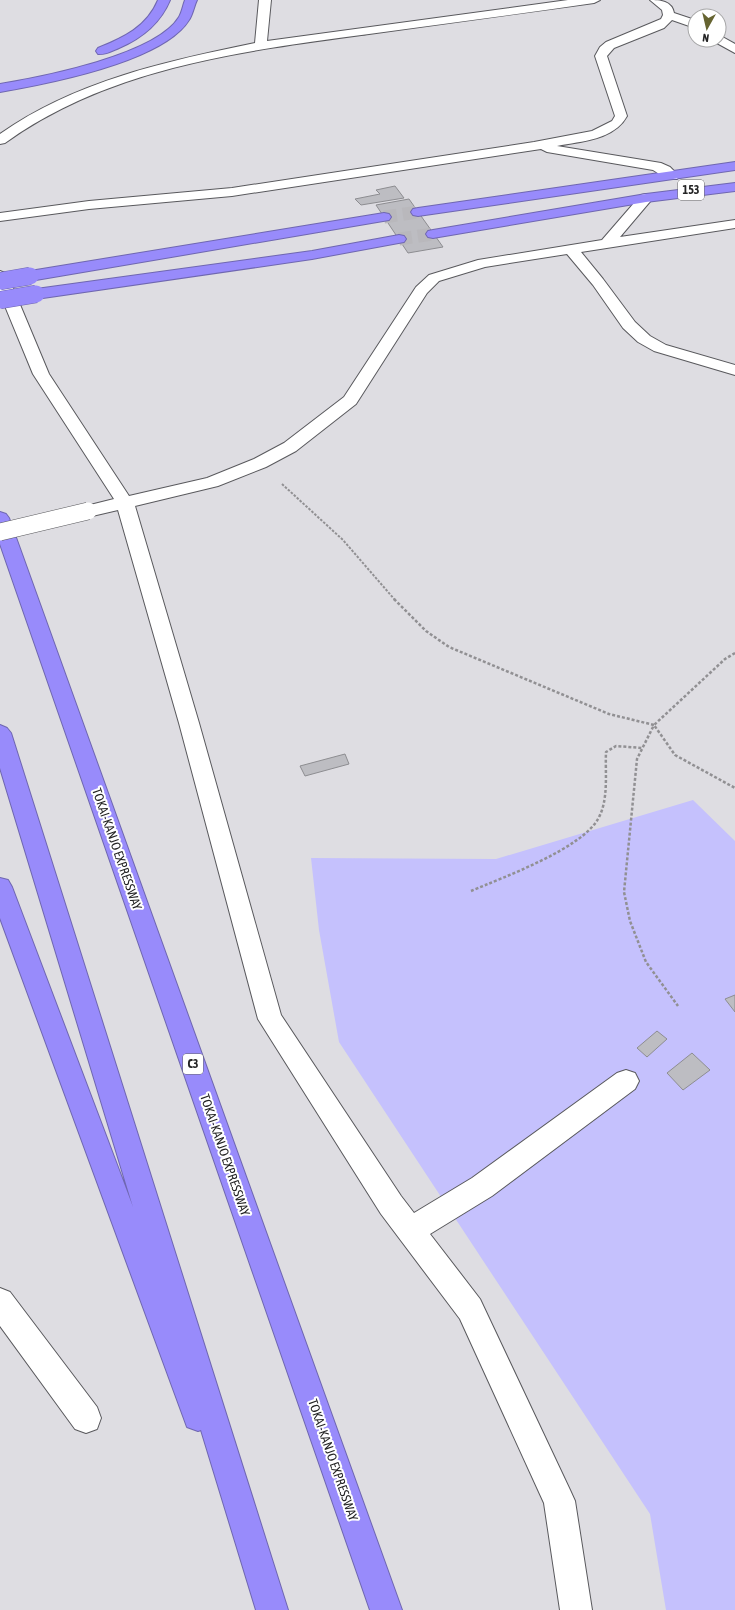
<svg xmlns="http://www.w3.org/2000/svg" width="735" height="1610" font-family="'Asap Condensed',sans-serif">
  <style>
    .green { fill: #c5c1fd }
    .building { fill: #bdbdc2; stroke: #8d8d91 }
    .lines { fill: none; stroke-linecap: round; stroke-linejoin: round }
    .highway-tunnel { stroke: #b9b8bc; stroke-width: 13; stroke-dasharray: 13 6; stroke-linecap: butt }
    .minor-casing { stroke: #59595d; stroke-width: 2 }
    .highway-casing { stroke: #6f67b0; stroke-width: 2 }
    .path-far1 { stroke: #919093; stroke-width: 2; stroke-dasharray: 2.5 1.5; stroke-linecap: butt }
    .path { stroke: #919093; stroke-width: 2.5; stroke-dasharray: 3 2; stroke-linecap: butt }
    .minor { fill: #fff; fill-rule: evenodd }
    .highway { fill: #988bfb; fill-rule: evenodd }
    .minor-bridge-casing { stroke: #59595d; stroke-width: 18; stroke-linecap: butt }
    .highway-bridge-casing { stroke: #6f67b0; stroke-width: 18; stroke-linecap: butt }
    .minor-bridge { stroke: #fff; stroke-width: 17 }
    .highway-bridge { stroke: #988bfb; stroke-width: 17 }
    .labels { text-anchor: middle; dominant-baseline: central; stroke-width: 4; stroke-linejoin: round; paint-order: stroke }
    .shield { fill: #fff; stroke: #666; stroke-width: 1 }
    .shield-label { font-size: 12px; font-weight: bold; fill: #242425 }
    .street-label { font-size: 13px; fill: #242425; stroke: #fff }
  </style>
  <rect width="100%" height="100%" fill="#dedde2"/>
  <path class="green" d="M693 800 735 841V1610H666L650 1514 339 1042 319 930 311 858 496 859Z"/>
  <path class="building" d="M395 186 404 198 361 205 355 199 380 194 376 190Z
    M409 199 443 247 408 253 376 205Z
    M345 754 349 764 305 776 300 766Z
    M735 995V1012L725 999Z
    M657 1031 667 1039 647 1057 637 1048Z
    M692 1053 710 1070 683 1090 667 1073Z"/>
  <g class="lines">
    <path class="highway-tunnel" d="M384 217 418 212
      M399 239 433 234"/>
    <g class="minor-casing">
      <path id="minor" d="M259 0H271L267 41 568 0H600L594 3C519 14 444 24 369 34 243 51 110 67 5 143L0 144V134C75 81 167 61 255 43Z
        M650 0C660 0 672 1 674 13L695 20V28L672 20 664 28 614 48 607 56 627 116C614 140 582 141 557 146L661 163 670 167 679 176 677 179H667L653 170 547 152 541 149 232 196 89 209 0 221V213L89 201 232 188 534 142 592 131 612 121 615 116 595 56 600 47 606 42 661 19 663 15 662 10Z
        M719 35 735 44V53L715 42 714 40H719Z
        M646 194 651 195 653 198 620 237 735 220V228L581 252 603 279 635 322 650 336 666 345 735 365V375L654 351 638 342 623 328 593 285 567 254 485 267 439 281 427 293 356 404 296 451 266 467 218 486 135 506 199 723 281 1015 401 1196 414 1213 472 1178 617 1073 626 1070 635 1073 639 1081 635 1089 492 1196 430 1234 480 1299 570 1490 575 1501 592 1610H560L544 1503 460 1319 381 1214 258 1019 179 723 118 510 88 517 82 515 79 511 82 507 114 499 33 374 0 294V271L5 273 8 276 49 374 129 496 207 478 254 459 284 443 344 397 416 287 429 275 478 260 602 240 641 195Z
        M0 1288 10 1292 97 1407 101 1418 97 1429 86 1433 75 1429 0 1326Z"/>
    </g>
    <g class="highway-casing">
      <path id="highway" d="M158 0H170C160 24 142 38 119 48 112 51 105 55 98 54L96 51 98 48C123 38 147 27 158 0Z
        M185 0H197C194 6 193 14 189 20 163 62 46 84 0 92V84C42 77 156 55 179 17 182 12 183 5 185 0Z
        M735 162V170L418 216 413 215 411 212 413 209 418 208Z
        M735 183V191L646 202 433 238 428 237 426 234 428 231 433 230 646 194Z
        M384 213 389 214 391 217 389 220 30 281 25 279 22 276 25 273 30 271Z
        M399 235 404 236 406 239 404 242 312 259 36 299 31 297 28 294 31 291 36 289 312 251Z
        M0 512 6 514 9 518 402 1610H370L0 544Z
        M0 725 7 728 11 733 288 1610H256L201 1430 198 1431 187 1427 183 1416 0 918V878L8 880 12 887 133 1207 0 768Z"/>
    </g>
    <path class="path-far1" d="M282 484 343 540 395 600"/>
    <path class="path" d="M394 599 426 631 449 647 609 714 654 725 637 759 624 892 630 921 646 962 678 1006
      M735 653 725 659 654 725 675 755 735 788
      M471 891C504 877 581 849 598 819 609 800 605 773 606 752L616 746 642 748"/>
    <use href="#minor" class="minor"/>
    <use href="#highway" class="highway"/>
    <g class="minor-bridge-casing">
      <path id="minor-bridge" d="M0 532 88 511"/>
    </g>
    <g class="highway-bridge-casing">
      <path id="highway-bridge" d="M0 281 30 276
        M0 300 36 294"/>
    </g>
    <use href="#minor-bridge" class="minor-bridge"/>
    <use href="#highway-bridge" class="highway-bridge"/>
  </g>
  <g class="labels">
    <g class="shield">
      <rect x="678" y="180" width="26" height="20" rx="3"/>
      <rect x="183" y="1054" width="20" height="20" rx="3"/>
    </g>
    <g class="shield-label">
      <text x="691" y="190">153</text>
      <text x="193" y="1064">C3</text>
    </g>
    <g class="street-label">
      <text transform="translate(117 849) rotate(71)">TOKAI-KANJO EXPRESSWAY</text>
      <text transform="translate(225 1155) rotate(71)">TOKAI-KANJO EXPRESSWAY</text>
      <text transform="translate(333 1460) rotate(71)">TOKAI-KANJO EXPRESSWAY</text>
    </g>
  </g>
  <g transform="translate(707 28) rotate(188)"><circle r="19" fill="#ffffff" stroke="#a7a7a8"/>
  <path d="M0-3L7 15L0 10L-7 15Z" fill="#666431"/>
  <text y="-6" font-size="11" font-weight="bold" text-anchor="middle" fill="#242425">N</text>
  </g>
</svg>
